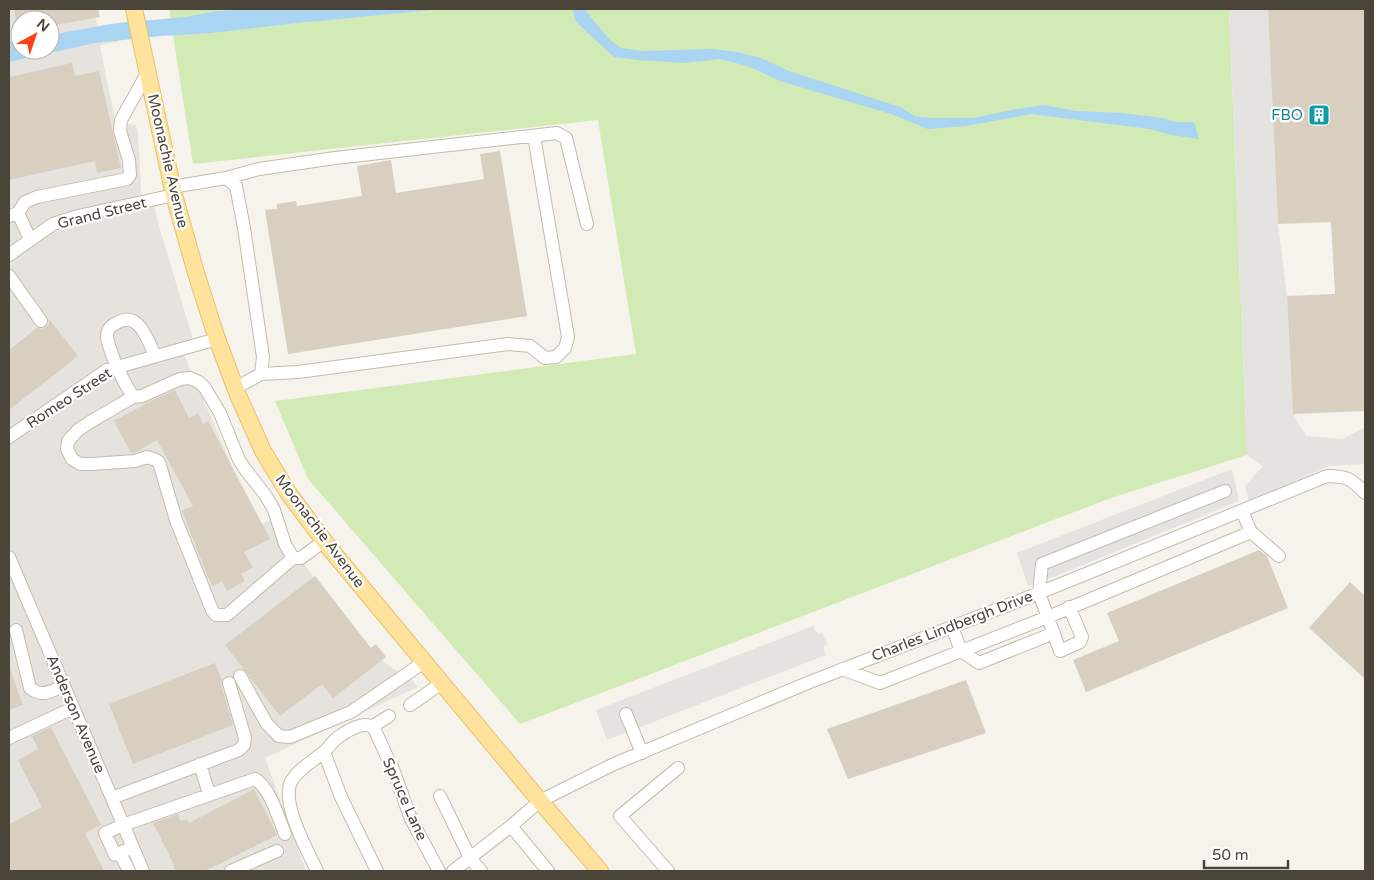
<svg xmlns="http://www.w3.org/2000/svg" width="1374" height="880" font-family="'Varela Round',sans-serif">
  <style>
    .industrial { fill: #e6e2dd; fill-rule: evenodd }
    .green { fill: #d2eab5 }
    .parking { fill: #e5e3e0 }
    .water { fill: #a9d4f2 }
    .building { fill: #d8cfc1 }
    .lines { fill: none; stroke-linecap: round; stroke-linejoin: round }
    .minor-casing { stroke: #c2bbae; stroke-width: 14 }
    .major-casing { stroke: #e6c16a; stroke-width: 18 }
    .minor { stroke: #fff; stroke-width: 12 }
    .major { stroke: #ffe39c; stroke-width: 16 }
    .labels { text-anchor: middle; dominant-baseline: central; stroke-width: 4.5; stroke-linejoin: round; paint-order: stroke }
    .culture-label { font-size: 15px; fill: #0d838f; stroke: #fff; text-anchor: end }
    .street-label { font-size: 15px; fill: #4b4439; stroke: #fff }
  </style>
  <rect width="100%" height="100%" fill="#f6f3ec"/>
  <path class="industrial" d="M9 9H95L97 26 114 24 118 42 100 45 104 67 116 123 136 125 138 134 142 206 154 205 159 226 194 343 181 348 258 526 271 520 368 649 405 678 409 676 418 687 265 758 306 871H9ZM20 20H50V50H20Z"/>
  <path class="green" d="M169 9H1229L1247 455 1111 498 520 724 308 479 275 401 636 354 598 120 193 164Z"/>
  <path class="parking" d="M1229 9H1268L1278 224 1287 296 1293 414 1306 436 1342 439 1365 427V464L1329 466 1249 501 1245 486 1263 466 1247 455Z
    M1232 469 1239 501 1051 578 1028 586 1017 553Z
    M813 626 816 632 819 634 822 633 828 645 823 647 826 655 607 740 596 710Z"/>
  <path class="water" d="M261 9H442L297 23 211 33 161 36 95 43 9 62V42L20 40V50H50V35L117 23 186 17 217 11Z
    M572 9H585L593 20 610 40 621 48 643 51 712 49 737 52 761 58 789 71 900 107 917 117 933 118H973L1017 109 1044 105 1076 111 1122 113 1163 118 1175 122H1194L1199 139 1171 135 1150 129 1031 114 966 126 928 129 891 114 780 81 750 67 721 59 683 63 638 60 614 57 576 22Z"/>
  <path class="building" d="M14 9H98L100 17 50 26V20H16Z
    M1268 9H1365V411L1293 414 1287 296 1335 294 1331 222 1278 224Z
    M72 63 75 76 99 71 121 168 97 173 95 161 9 180V77Z
    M500 151 527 316 288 354 265 210 277 209V204L296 201 297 206 362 196 357 166 391 160 396 193 484 179 480 154Z
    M49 319 78 356 9 410V350L37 328 42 329 46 327 49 324Z
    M175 390 189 418 198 413 203 424 208 421 270 539 244 552 253 568 241 574 245 581 227 591 222 581 212 586 207 575 182 511 193 506 157 440 134 453H131L114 421 157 398Z
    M1259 550 1267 556 1288 608 1086 692 1073 660 1119 641 1107 613Z
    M315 576 371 648 376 644 386 657 333 698 322 684 280 716 225 645Z
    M1350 582 1365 596V679L1309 628Z
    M215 663 222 680 221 685 233 725 133 764 109 704Z
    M9 669H10L23 705 9 710Z
    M966 680 986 733 848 779 827 729Z
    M51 727 101 825 85 833 104 871H9V824L42 807 18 760 38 749 32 736Z
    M254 789 277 835 205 871H176L173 865H174L153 823 178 814 181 821 187 819 189 823Z"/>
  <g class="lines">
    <g class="minor-casing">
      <path id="minor" d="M226 178 236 186 244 228 263 357 261 374 235 388
        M172 187 226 178 259 169 335 158 557 133 566 138 587 224
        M18 213 30 239
        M9 216 18 213 25 202 37 197 127 179 130 175 129 160 120 131 121 120 148 72
        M9 255 53 224 78 216 174 195
        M9 276 41 321
        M261 374 298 372 508 344 530 346 545 358 556 357 565 348 568 337 534 136
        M133 397C124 382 116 368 111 351 109 346 107 341 107 336 107 331 110 326 115 324 138 308 148 340 155 356
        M9 437 107 370 217 339
        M1242 511 1251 532 1279 556
        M9 557 143 871
        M293 558 285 544 274 510 266 496 245 469 239 460 220 413 205 388 199 382 190 378 180 379 142 396 133 397 90 422 78 430 68 441 67 449 72 459 80 464H92L135 461 147 457 156 460 159 462 176 520 212 610 216 615H227L293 558H301L324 541
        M1069 607 1082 637 1080 642 1060 651 1039 593 1042 564 1225 491
        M952 627 961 651 979 663 1054 633
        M16 630 30 688C43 698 50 691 64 686
        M842 669 880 683 1048 617 1251 532
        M240 676 267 724 279 736 290 737 351 712 424 662
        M410 705 442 683
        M626 714 642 753
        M373 726 394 772 411 819 439 871
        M9 738 73 708
        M324 752 341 797 377 871
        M200 764 209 794
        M440 796 470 858 481 871
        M112 798 239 750 244 745 245 738 229 683
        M511 826 548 871
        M133 847 115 855 105 833 123 825 255 779C270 788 278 817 285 834
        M120 853 129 871
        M231 871 277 851
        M317 871C308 851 279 801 292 780 300 767 316 760 327 749 330 746 333 741 337 738 344 733 357 725 365 725 368 725 370 726 373 726L389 716
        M453 871 511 826 540 801 614 764 810 682 1039 593 1327 476C1348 476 1351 479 1365 493
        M668 871 620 816 678 768"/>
    </g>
    <g class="major-casing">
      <path id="major" d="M134 9 174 195 196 273 217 339 238 395 263 451 289 494 331 550 540 801 600 871"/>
    </g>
    <use href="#minor" class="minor"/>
    <use href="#major" class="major"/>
  </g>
  <defs>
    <g id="building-square" transform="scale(1.125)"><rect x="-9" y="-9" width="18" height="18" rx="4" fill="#0f9aa8" stroke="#fff"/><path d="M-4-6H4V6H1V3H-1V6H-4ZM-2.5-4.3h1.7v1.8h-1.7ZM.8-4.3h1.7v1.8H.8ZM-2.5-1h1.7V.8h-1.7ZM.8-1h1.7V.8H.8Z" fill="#fff"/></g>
  </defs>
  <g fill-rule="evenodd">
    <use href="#building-square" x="1319" y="115"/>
  </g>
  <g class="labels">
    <g class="culture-label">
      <text x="1303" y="115">FBO</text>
    </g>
    <g class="street-label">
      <text transform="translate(168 161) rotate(77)">Moonachie Avenue</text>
      <text transform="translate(102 213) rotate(-14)">Grand Street</text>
      <text transform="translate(69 398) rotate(-33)">Romeo Street</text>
      <text transform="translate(320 531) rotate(53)">Moonachie Avenue</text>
      <text transform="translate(952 626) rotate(-21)">Charles Lindbergh Drive</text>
      <text transform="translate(76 714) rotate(67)">Anderson Avenue</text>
      <text transform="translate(405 799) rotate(66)">Spruce Lane</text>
    </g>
  </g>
  <rect width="1374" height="880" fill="none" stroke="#4b4439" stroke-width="20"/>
  <g transform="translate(35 35) rotate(40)"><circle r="24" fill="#ffffff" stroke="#b7b4b0"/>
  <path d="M0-4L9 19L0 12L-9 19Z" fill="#fc3f1d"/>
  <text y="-8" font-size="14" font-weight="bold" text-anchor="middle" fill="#4b4439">N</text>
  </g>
  <path d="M1204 860v8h84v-8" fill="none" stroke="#4b4439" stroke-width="2.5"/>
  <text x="1212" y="860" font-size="15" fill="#4b4439" stroke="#ffffff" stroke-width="4" paint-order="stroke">50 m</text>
</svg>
